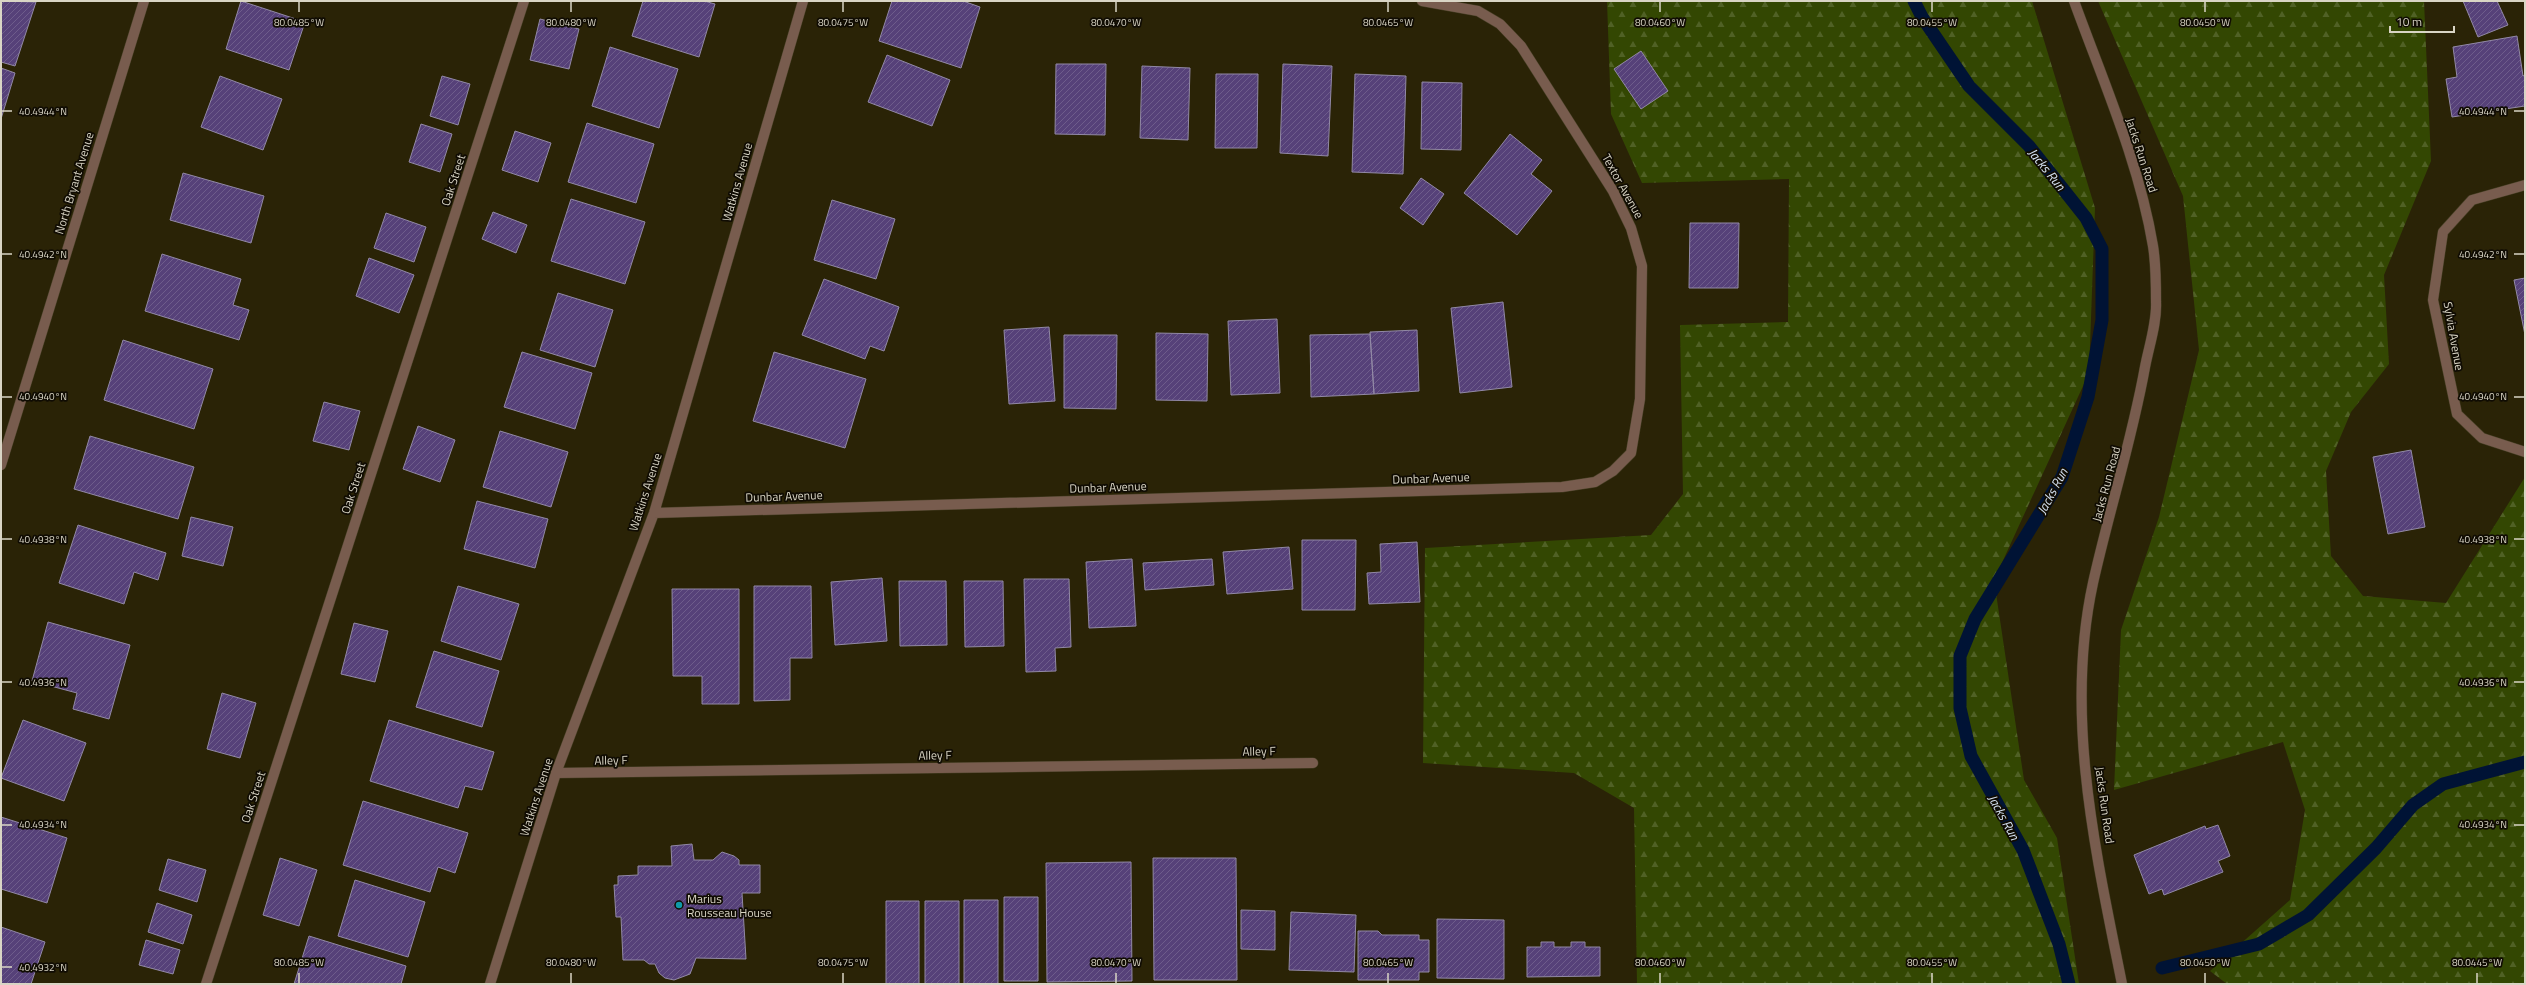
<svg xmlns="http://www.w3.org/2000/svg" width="2526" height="985" font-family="'Titillium Web',sans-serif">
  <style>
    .forest { fill: url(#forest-firs) }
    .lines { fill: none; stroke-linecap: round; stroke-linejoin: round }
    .stream { stroke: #001335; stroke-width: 13 }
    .building { fill: url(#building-hatch); stroke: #9289a6 }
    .service-casing { stroke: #463f25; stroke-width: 11 }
    .minor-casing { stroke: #463f25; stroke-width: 11 }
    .tertiary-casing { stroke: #463f25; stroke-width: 11 }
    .service { stroke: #785c4e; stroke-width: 10 }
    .minor { stroke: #785c4e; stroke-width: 10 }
    .tertiary { stroke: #785c4e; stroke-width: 10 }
    .ticks { fill: none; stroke: #d9d5c5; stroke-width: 1.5 }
    .culture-dot { fill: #0f9aa8; stroke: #100c03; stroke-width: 1.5 }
    .labels { text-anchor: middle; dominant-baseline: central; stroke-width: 3.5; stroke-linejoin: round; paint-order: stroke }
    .street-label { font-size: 12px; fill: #d9d5c5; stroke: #100c03 }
    .poi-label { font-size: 12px; fill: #d9d5c5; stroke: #100c03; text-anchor: start }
    .water-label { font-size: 13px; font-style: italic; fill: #d6e2f2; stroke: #100c03 }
    .ticks-label { font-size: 10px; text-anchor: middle; fill: #d9d5c5; stroke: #100c03; stroke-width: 3.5; stroke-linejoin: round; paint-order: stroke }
  </style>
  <defs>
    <pattern id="forest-firs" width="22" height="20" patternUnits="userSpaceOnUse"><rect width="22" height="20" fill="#334702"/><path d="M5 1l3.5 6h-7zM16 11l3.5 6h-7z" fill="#506125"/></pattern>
    <pattern id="building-hatch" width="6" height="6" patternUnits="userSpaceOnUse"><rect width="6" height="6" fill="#564179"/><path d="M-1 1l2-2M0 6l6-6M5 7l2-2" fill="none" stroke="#6e5c8b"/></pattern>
  </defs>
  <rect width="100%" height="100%" fill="#2a2306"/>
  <path class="forest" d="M1607 1H2032L2095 208 2089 373 1994 580 2024 780 2057 838 2079 984H1637L1634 808 1574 773 1423 763 1425 548 1651 535 1683 494 1680 325 1788 322 1789 179 1642 183 1611 114Z
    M2098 1H2424L2431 161 2384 275 2389 364 2351 412 2326 471 2331 556 2363 596 2446 603 2525 477V984H2227L2210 971 2290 900 2305 810 2283 742 2114 790 2121 630 2159 517 2199 350 2183 196Z"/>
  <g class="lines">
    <path class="stream" d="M1914 1 1922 17 1969 86 2029 146 2086 218 2102 249V320L2088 397 2062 477 1975 619 1960 656V708L1971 756 2023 850 2059 944 2069 984
      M2162 968 2259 944 2308 915 2376 848 2413 805 2443 784 2525 762"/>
  </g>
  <path class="building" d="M1 1 36 2 15 66 1 62Z
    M241 1 305 22 289 70 226 49Z
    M643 1H704L715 4 699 57 632 36Z
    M892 1H963L980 7 961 68 879 41Z
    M2463 1H2497L2508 25 2478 37Z
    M540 19 579 29 569 69 530 60Z
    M2517 36 2523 76 2525 75V106L2452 117 2446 79 2457 77 2453 47Z
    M610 47 678 69 659 128 592 106Z
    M1641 51 1668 91 1641 109 1614 69Z
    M887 55 950 80 932 126 868 102Z
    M1056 64H1106L1105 135 1055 134Z
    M1283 64 1332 66 1328 156 1280 153Z
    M1142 66 1190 68 1188 140 1140 138Z
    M1 68 15 73 1 119Z
    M1216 74H1258L1257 148H1215Z
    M1355 74 1406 76 1403 174 1352 172Z
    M220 76 282 99 263 150 201 127Z
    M442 76 470 84 458 125 430 116Z
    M1422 82 1462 83 1461 150 1421 149Z
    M587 123 654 144 636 203 568 182Z
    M421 124 452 134 440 172 409 162Z
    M515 131 551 143 538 182 502 170Z
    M1510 134 1542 160 1531 174 1552 191 1517 235 1464 193Z
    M183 173 264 196 251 243 170 220Z
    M1421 178 1444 194 1423 225 1400 208Z
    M571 199 645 222 625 284 551 261Z
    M832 200 895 219 876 279 814 260Z
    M493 212 527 225 516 253 482 239Z
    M386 213 426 227 414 262 374 248Z
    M1690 223H1739L1738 288H1689Z
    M162 254 241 279 233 305 249 310 239 340 145 311Z
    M369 258 414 275 399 313 356 296Z
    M2525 278V335L2514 280Z
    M824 279 899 307 884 351 870 346 865 359 802 335Z
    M558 293 613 310 595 367 540 350Z
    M1503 302 1512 387 1460 393 1451 308Z
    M1277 319 1280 393 1231 395 1228 321Z
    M1049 327 1055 401 1009 404 1004 330Z
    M1417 330 1419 391 1374 394 1370 332Z
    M1156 333 1208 334 1207 401 1156 400Z
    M1370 334 1374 394 1311 397 1310 335Z
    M1064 335H1117L1116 409 1064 408Z
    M123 340 213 369 194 429 104 400Z
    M522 352 592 373 575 429 504 407Z
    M774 352 866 379 845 448 753 421Z
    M324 402 360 411 349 450 313 441Z
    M418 426 455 440 440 482 403 469Z
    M500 431 568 452 551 507 483 487Z
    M90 436 194 467 178 519 74 489Z
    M2411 450 2425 527 2388 534 2373 457Z
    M477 501 548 519 535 568 464 549Z
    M191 517 233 527 223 566 182 556Z
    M78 525 166 553 158 580 134 572 124 604 59 583Z
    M1302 540H1356L1355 610H1302Z
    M1417 542 1420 602 1369 604 1367 573 1381 572 1380 544Z
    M1289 547 1293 589 1227 594 1223 552Z
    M1132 559 1136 626 1089 628 1086 562Z
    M1212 559 1214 585 1145 590 1143 563Z
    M882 578 887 641 835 645 831 582Z
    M1024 579H1069L1071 647 1055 648 1056 671 1026 672Z
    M899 581H946L947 645 900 646Z
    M964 581H1003L1004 646 965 647Z
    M458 586 519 604 501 660 441 641Z
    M754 586H811L812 658H790V700L754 701Z
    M672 589H739V704H702V676H673Z
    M48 622 130 645 109 719 73 709 77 693 32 681Z
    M354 623 388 631 375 682 341 674Z
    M434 651 499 671 482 727 416 707Z
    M222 693 256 703 240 758 207 749Z
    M23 720 86 743 64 801 1 778Z
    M389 720 494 752 482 790 465 786 458 808 370 781Z
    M363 801 468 833 455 873 438 867 430 892 343 865Z
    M1 817 67 838 47 903 1 889Z
    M2218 825 2230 856 2218 861 2223 872 2164 895 2162 889 2149 894 2134 855 2205 826 2206 829Z
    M692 844 694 860H713L722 852 734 856 739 860V865H760V893H742L746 959 696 958 690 974 674 980 665 978 659 973 655 964H649L644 960H623L621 917H616L614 885H618V876L638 875V866H672L671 846Z
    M280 858 317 870 299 926 263 915Z
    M1153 858H1236L1237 980H1154Z
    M168 859 206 870 197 902 159 890Z
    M1131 862 1132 981 1047 982 1046 863Z
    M355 880 425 902 408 957 338 936Z
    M1004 897H1038V981H1004Z
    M964 900H998V984H964Z
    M886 901H919V984H886Z
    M925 901H959V984H925Z
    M157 903 192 915 183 944 148 932Z
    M1241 910 1275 911V950L1241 949Z
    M1291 912 1356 915 1354 972 1289 970Z
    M1437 919 1504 920V979L1437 978Z
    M1 927 45 942 31 984H1Z
    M1358 931H1378L1382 935H1419V940H1429V972H1419V980H1358Z
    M309 936 406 966 401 984H294Z
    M146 940 180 950 173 974 139 965Z
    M1541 942H1554V947H1571V942H1585V947H1600V976L1527 977V947H1541Z"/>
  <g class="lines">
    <g class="service-casing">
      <path id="service" d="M556 773 1313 763
        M206 984 524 1"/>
    </g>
    <g class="minor-casing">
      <path id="minor" d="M2525 185 2472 200 2443 232 2433 300 2457 414 2482 438 2525 452
        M1 465 144 1
        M654 513 1562 487 1595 482 1613 471 1631 453 1640 399 1642 266 1631 228 1613 191 1521 46 1500 24 1478 11 1422 1
        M490 984 556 773 654 513 803 1"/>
    </g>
    <g class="tertiary-casing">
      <path id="tertiary" d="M2074 1C2103 81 2139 162 2153 246 2156 264 2156 284 2156 302 2157 323 2149 346 2145 367 2132 440 2109 511 2093 583 2064 716 2096 854 2122 984"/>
    </g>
    <use href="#service" class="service"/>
    <use href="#minor" class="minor"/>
    <use href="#tertiary" class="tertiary"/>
  </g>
  <path class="ticks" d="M299 2V12M571 2V12M843 2V12M1116 2V12M1388 2V12M1660 2V12M1932 2V12M2205 2V12M2 111H12M2514 111H2524M2 254H12M2514 254H2524M2 397H12M2514 397H2524M2 539H12M2514 539H2524M2 682H12M2514 682H2524M2 825H12M2514 825H2524M2 967H12M299 973V983M571 973V983M843 973V983M1116 973V983M1388 973V983M1660 973V983M1932 973V983M2205 973V983M2477 973V983"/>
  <circle class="culture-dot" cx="679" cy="905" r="4"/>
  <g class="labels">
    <g class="street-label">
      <text transform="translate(2142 155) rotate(72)">Jacks Run Road</text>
      <text transform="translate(453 180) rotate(-72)">Oak Street</text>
      <text transform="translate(737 182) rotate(-74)">Watkins Avenue</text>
      <text transform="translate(74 183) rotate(-73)">North Bryant Avenue</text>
      <text transform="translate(1623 186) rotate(61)">Textor Avenue</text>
      <text transform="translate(2454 336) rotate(80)">Sylvia Avenue</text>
      <text transform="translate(1431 478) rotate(-2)">Dunbar Avenue</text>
      <text transform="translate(2106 484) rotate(-75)">Jacks Run Road</text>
      <text transform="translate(1108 487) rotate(-2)">Dunbar Avenue</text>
      <text transform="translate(353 488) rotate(-72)">Oak Street</text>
      <text transform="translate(645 492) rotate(-72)">Watkins Avenue</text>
      <text transform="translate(784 496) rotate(-2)">Dunbar Avenue</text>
      <text transform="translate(1259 751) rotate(-1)">Alley F</text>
      <text transform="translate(935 755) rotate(-1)">Alley F</text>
      <text transform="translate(611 760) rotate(-1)">Alley F</text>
      <text transform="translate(253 797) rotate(-72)">Oak Street</text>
      <text transform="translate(536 797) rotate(-72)">Watkins Avenue</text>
      <text transform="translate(2105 805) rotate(82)">Jacks Run Road</text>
    </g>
    <g class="poi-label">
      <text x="687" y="898">Marius<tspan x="687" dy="14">Rousseau House</tspan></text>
    </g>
    <g class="water-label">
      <text transform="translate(2047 169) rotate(51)">Jacks Run</text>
      <text transform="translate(2052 491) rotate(-62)">Jacks Run</text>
      <text transform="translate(2004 817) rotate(61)">Jacks Run</text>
    </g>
  </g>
  <g class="ticks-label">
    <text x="299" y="26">80.0485°W</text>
    <text x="571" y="26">80.0480°W</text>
    <text x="843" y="26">80.0475°W</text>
    <text x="1116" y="26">80.0470°W</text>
    <text x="1388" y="26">80.0465°W</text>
    <text x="1660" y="26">80.0460°W</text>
    <text x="1932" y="26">80.0455°W</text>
    <text x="2205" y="26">80.0450°W</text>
    <text x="43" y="115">40.4944°N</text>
    <text x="2483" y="115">40.4944°N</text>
    <text x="43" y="258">40.4942°N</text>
    <text x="2483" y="258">40.4942°N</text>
    <text x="43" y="400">40.4940°N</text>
    <text x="2483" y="400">40.4940°N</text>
    <text x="43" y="543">40.4938°N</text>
    <text x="2483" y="543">40.4938°N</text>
    <text x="43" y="686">40.4936°N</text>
    <text x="2483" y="686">40.4936°N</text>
    <text x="43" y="828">40.4934°N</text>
    <text x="2483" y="828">40.4934°N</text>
    <text x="299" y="966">80.0485°W</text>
    <text x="571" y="966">80.0480°W</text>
    <text x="843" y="966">80.0475°W</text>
    <text x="1116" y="966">80.0470°W</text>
    <text x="1388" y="966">80.0465°W</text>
    <text x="1660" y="966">80.0460°W</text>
    <text x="1932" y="966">80.0455°W</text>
    <text x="2205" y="966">80.0450°W</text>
    <text x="2477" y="966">80.0445°W</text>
    <text x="43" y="971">40.4932°N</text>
  </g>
  <rect width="2526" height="985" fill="none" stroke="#d9d5c5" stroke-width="4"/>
  <path d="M2390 26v6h64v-6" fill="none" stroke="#d9d5c5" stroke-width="2"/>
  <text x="2396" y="26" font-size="12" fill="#d9d5c5" stroke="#100c03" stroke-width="3" paint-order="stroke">10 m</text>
</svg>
